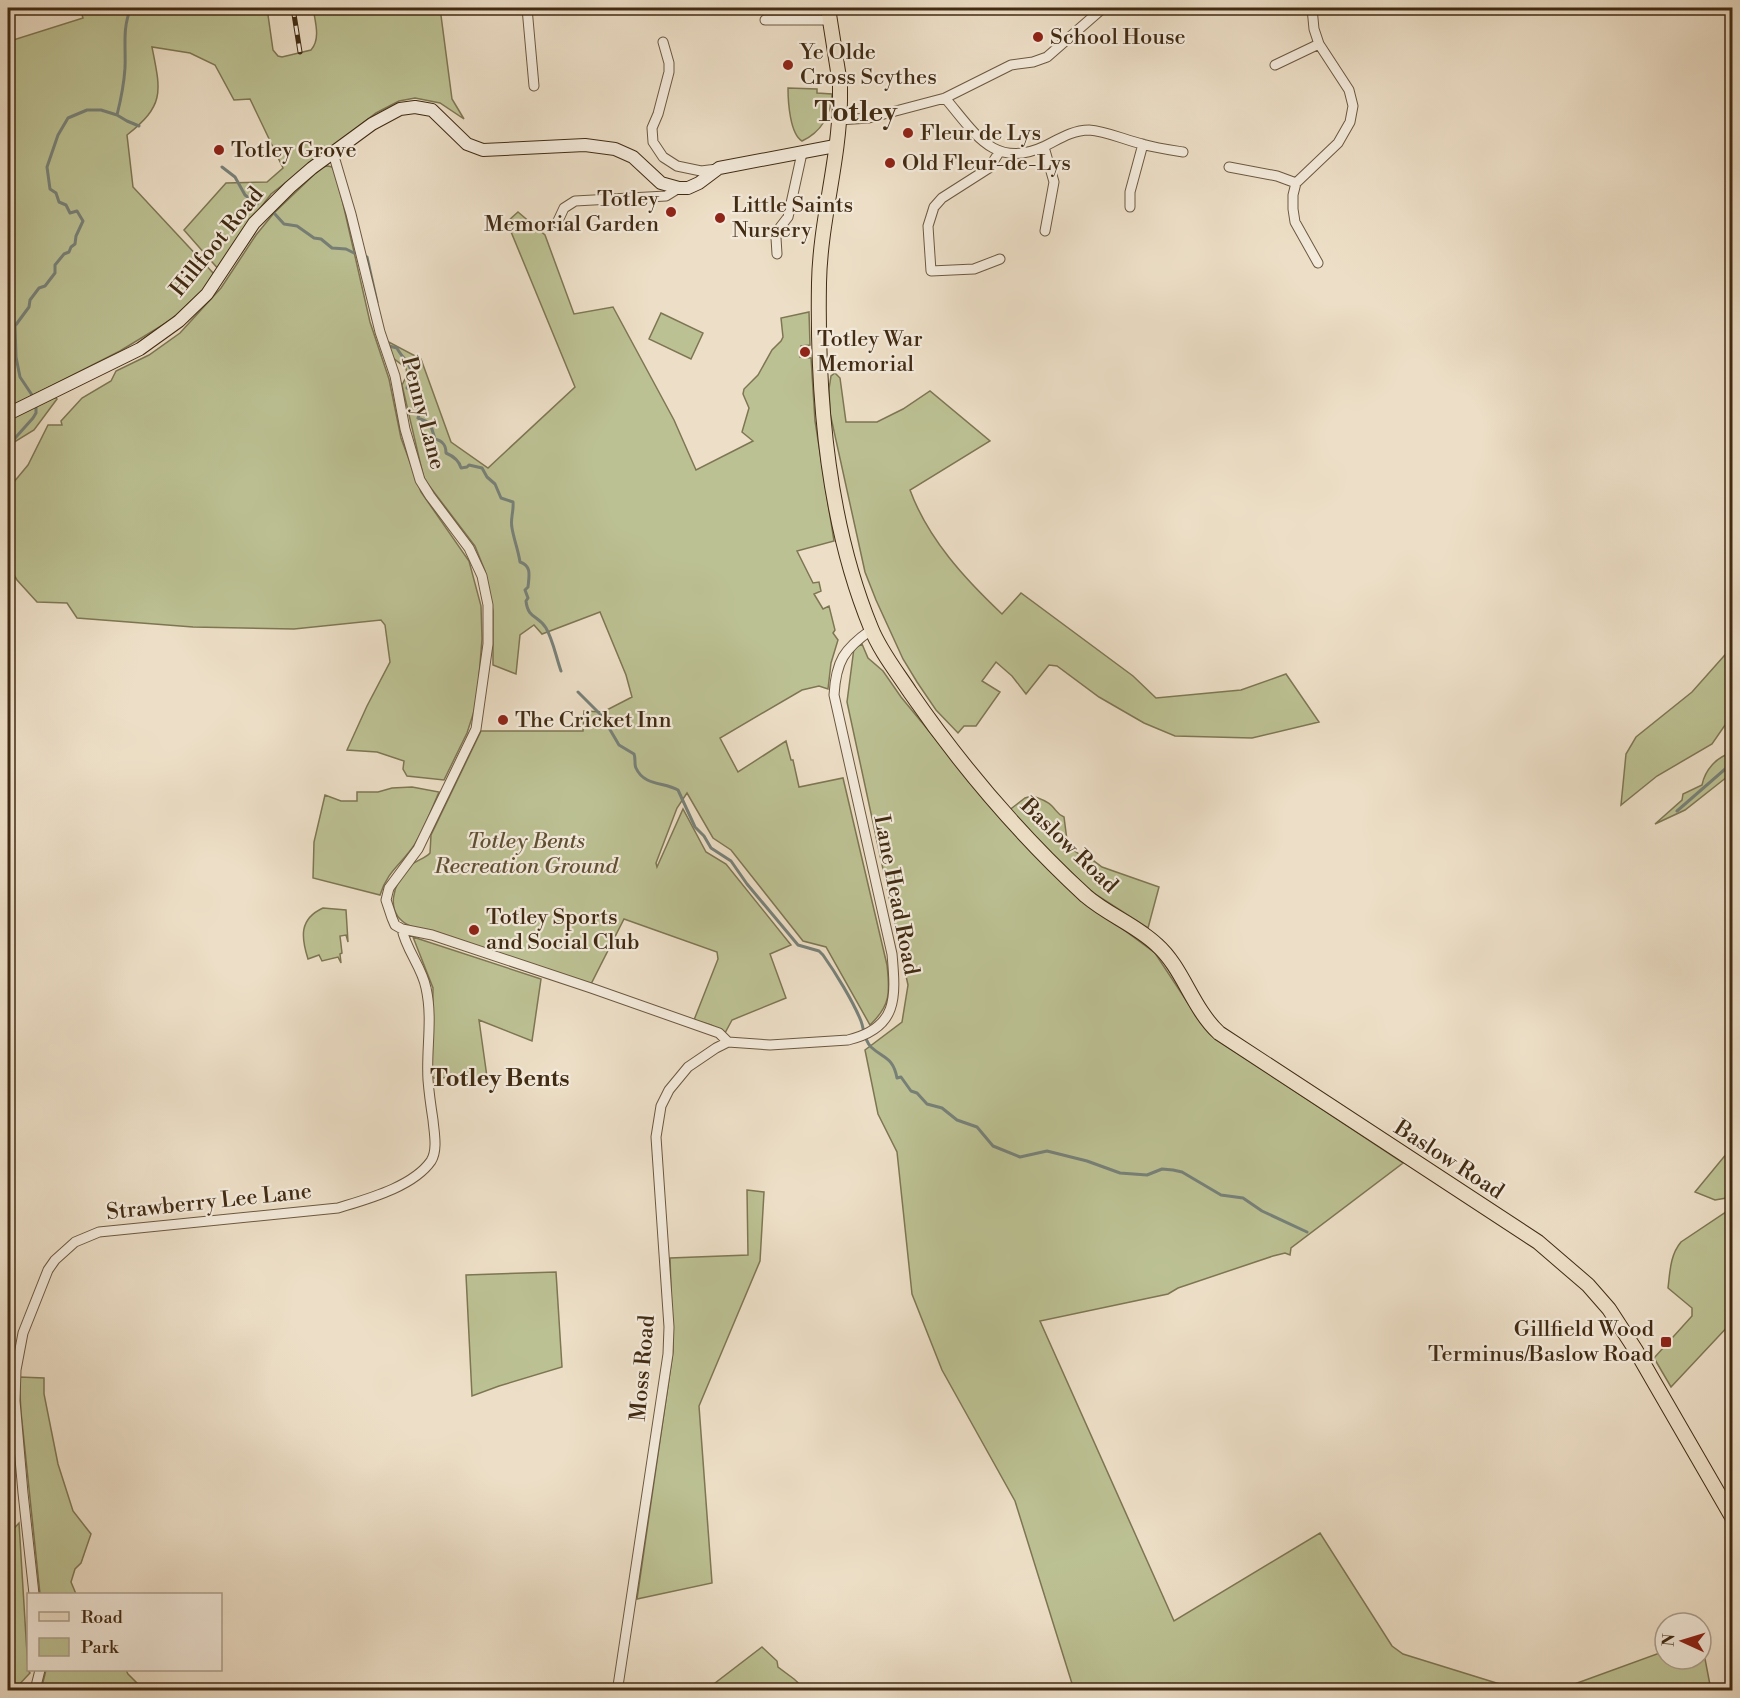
<svg xmlns="http://www.w3.org/2000/svg" width="1740" height="1698" font-family="'Libre Bodoni',serif">
  <style>
    .green { fill: #bcc193; stroke: #7e7653; stroke-width: 1.5 }
    .lines { fill: none; stroke-linecap: round; stroke-linejoin: round }
    .stream { stroke: #778179; stroke-width: 3 }
    .street-casing { stroke: #6c5840; stroke-width: 11 }
    .secondary-casing { stroke: #412b13; stroke-width: 14 }
    .primary-casing { stroke: #412b13; stroke-width: 16 }
    .street { stroke: #f3eadb; stroke-width: 9 }
    .secondary { stroke: #f3eadb; stroke-width: 12 }
    .primary { stroke: #eddfc7; stroke-width: 14 }
    .rail-casing { stroke: #412b13; stroke-width: 5 }
    .rail { stroke: #f3eadb; stroke-width: 3; stroke-dasharray: 9; stroke-linecap: butt }
    .poi-dot { fill: #8f2418; stroke: #f3eadb; stroke-width: 2 }
    .labels { text-anchor: middle; dominant-baseline: central; stroke-width: 4.5; stroke-linejoin: round; paint-order: stroke }
    .poi-label { font-size: 22px; fill: #412b13; stroke: #f3eadb; text-anchor: start }
    .street-label { font-size: 22px; fill: #412b13; stroke: #f3eadb }
    .park-label { font-size: 22px; font-style: italic; fill: #605033; stroke: #f3eadb }
    .neighbourhood-label { font-size: 24px; font-weight: bold; fill: #412b13; stroke: #f3eadb }
    .district-label { font-size: 28px; font-weight: bold; fill: #412b13; stroke: #f3eadb }
  </style>
  <rect width="100%" height="100%" fill="#eddfc7"/>
  <filter id="stains"><feTurbulence type="fractalNoise" baseFrequency=".00333" numOctaves="4"/><feColorMatrix values="0 0 0 0 .2 0 0 0 0 .09 0 0 0 0 .02 0 0 0 .5 -.17"/></filter>
  <radialGradient id="worn" r=".72"><stop offset=".6" stop-color="#630" stop-opacity="0"/><stop offset="1" stop-color="#630" stop-opacity=".3"/></radialGradient>
  <path class="green" d="M80 8H267L273 50 278 56 282 57 311 50C321 39 315 21 313 8H440L452 99 464 119 440 103 415 98 399 101 376 113 271 194 248 224 220 271 184 230 226 183 267 182 283 168 250 99 234 100 215 65 190 53 152 47C161 92 165 105 127 135L133 187 215 275 203 290 171 320 120 351 8 408V287L10 283 8 277V215L14 106 10 41 83 18Z
    M788 88 817 89V93L832 94C831 115 821 132 802 141 790 134 788 102 788 88Z
    M328 166 332 167 336 173 370 322 389 379 401 438 421 492 469 561 481 606 482 639 477 702 467 733 444 780 407 776 403 769 404 761 377 752 347 750 367 706 390 662 385 625 381 620 294 629 193 627 77 618 67 603 37 602 17 580 8 565V489L28 465 48 425H62L61 421 82 398 111 381 116 371 149 355 180 333 221 288 256 235 274 213 322 167Z
    M518 212 545 235 574 314 613 307 674 420 696 470 753 441 742 432 749 408 743 394 744 389 758 375 772 350 781 341 783 337 781 318 809 312 810 345 801 346 800 357 811 358 815 421 834 541 797 551 813 583 819 582 821 591 814 594 823 609 829 606 835 630 833 633 838 640 831 663 828 689 819 686 802 690 720 738 738 772 786 741 791 760H793L799 787 843 778 887 965C890 992 891 1005 870 1025L826 947 803 941 731 850 713 838 687 793 677 808 656 863 657 867 683 809 706 852 726 864 791 945 770 954 786 998 732 1020 725 1033 711 1025 694 1020 718 959 717 952 624 919 591 984 410 926C383 913 393 883 410 866 416 860 425 859 430 853L431 835 481 731H583L584 711 603 712 632 697 626 675 600 612 542 634 534 625 520 635 516 674 493 665V611L485 571 475 546 424 479 402 385 407 375 406 368 393 358 387 341 421 359 451 442 488 468 575 387 507 222Z
    M661 313 703 333 691 359 649 339Z
    M835 373 840 378 846 422H877L903 409 930 391 990 441 910 490C928 539 965 579 1002 614L1021 593 1133 676 1156 698 1241 690 1286 674 1319 722 1252 738 1175 736 1144 723 1099 697 1057 666 1049 665 1026 694 1012 676 996 662 982 681 1000 692 976 726H964L958 733 936 710 917 682 903 659 876 600 865 572 830 413 829 389 831 376Z
    M55 397 57 399 34 430 8 446V418Z
    M862 644 868 658 883 671 901 697 989 804 1093 907 1155 953 1201 1023 1215 1038 1403 1163 1291 1248 1290 1255 1285 1253 1273 1256 1178 1288 1168 1294 1040 1321 1174 1621 1320 1533 1392 1646 1403 1654 1519 1690H1074L1015 1501 942 1370 912 1294 897 1152 878 1114 865 1050 902 1022 908 985 847 702 854 648Z
    M1732 647V715L1712 744 1657 776 1621 805 1626 754 1636 737 1692 692Z
    M1732 753V773L1685 810 1655 824 1682 800 1683 794 1702 785C1705 770 1717 756 1732 753Z
    M412 787 439 792C431 810 425 828 415 844 401 865 388 870 380 895L313 878 314 842 325 795 341 801H357V792H378L392 788Z
    M1032 796C1039 798 1046 800 1052 806 1057 811 1057 814 1064 817L1067 840 1072 849 1079 854 1090 858 1102 867 1159 887 1148 928 1095 894 1076 877 1008 811 1025 798Z
    M323 908 346 910 348 942 346 935 340 936 342 953 340 954 341 963 338 957 322 961 319 955 308 959C301 937 299 919 323 908Z
    M413 937 541 979 532 1041 479 1020 487 1077 432 1078 433 988Z
    M1732 1147V1197L1715 1200 1695 1192Z
    M747 1190 764 1192 760 1261 699 1406 712 1583 637 1599 673 1351 670 1258 748 1255Z
    M1732 1208V1322L1671 1387 1654 1358 1692 1316V1308L1668 1288C1670 1272 1670 1255 1681 1242Z
    M556 1272 562 1367 499 1386 472 1396 466 1275Z
    M19 1377 44 1378V1394L58 1464 73 1511 91 1534 81 1563 75 1569 71 1582 76 1594H40L21 1412Z
    M19 1523 28 1670 30 1673 14 1690H8V1535Z
    M1701 1638 1711 1690H1558L1665 1651V1659H1701Z
    M762 1647 777 1661 778 1667 794 1679 806 1690H706Z
    M46 1670H126L128 1674 144 1690H41Z"/>
  <g class="lines">
    <path class="stream" d="M117 115 127 121 139 126
      M222 167 235 177 245 195 257 204
      M274 213 284 224 297 226 314 238 321 239 332 248 346 249 354 253
      M367 257 377 302
      M388 343 389 346 397 348C401 357 412 364 411 374 410 379 408 383 407 388L414 391 419 398 416 404 420 412 418 418 430 423 435 439C443 441 446 445 446 453 453 456 459 460 461 468L467 467 469 465 482 468 487 477 495 484 501 498 513 502C514 511 510 519 512 528 514 540 518 549 520 562 532 566 529 576 528 587L525 590 528 598 526 601C528 619 538 615 546 628 553 640 556 657 561 671
      M34 398 20 377 16 357 15 326 29 307 30 300 39 288 45 286 55 273V265L64 254 69 252 71 247 75 244 76 236 83 221 77 211 70 213 66 205 59 202 56 193 50 189 47 167 58 135 68 118 87 110H101L117 115C121 99 124 84 125 68 126 47 122 28 131 8
      M8 446 33 418 36 413V404
      M578 692 602 716 619 745 634 754C636 759 634 765 636 768 644 786 664 782 678 790L695 827 704 836 711 848 731 861 747 884 798 945 819 951 823 955C835 972 853 1001 861 1021 864 1029 864 1040 871 1047 884 1059 893 1057 897 1078L901 1077 911 1091 917 1093 927 1104 942 1108 957 1120 977 1127 993 1146 1020 1157 1047 1151 1087 1161 1120 1173 1147 1175 1162 1169 1173 1170 1182 1172 1221 1195 1243 1198 1262 1211 1307 1232
      M1677 811 1732 763"/>
    <g class="street-casing">
      <path id="street" d="M527 8 534 86
        M1312 8 1314 29 1319 44 1349 90 1353 106 1350 122 1338 143 1296 183 1293 195V209L1295 222 1318 263
        M765 20H830
        M663 42 669 63V72L658 114 652 128 653 142 663 157 677 166 701 171 717 169
        M1275 65 1319 44
        M945 98C975 133 994 170 1045 146 1059 139 1073 130 1089 130 1106 131 1125 140 1142 144 1156 148 1170 150 1183 152
        M839 120 869 118 945 98 1011 65 1033 62 1047 57 1103 8
        M1044 147 1054 182 1045 231
        M1000 151 989 168 942 198 934 207 928 226 931 271 974 269 1000 259
        M333 153 351 214 380 332 395 376 405 429 420 480 430 496 469 548 482 576 488 605V644L476 729 418 849 389 888 386 900 392 918 395 925 402 929 432 935 591 988 719 1033 728 1042
        M1229 167 1277 176 1296 183
        M1130 207V192L1143 144
        M557 223 564 208 575 201 666 196 679 188
        M777 254 776 238 778 230 788 217 802 153
        M34 1594 23 1493 15 1401 16 1370 23 1333 48 1270 55 1260 75 1242 99 1232 338 1208C367 1199 413 1187 431 1161 438 1150 434 1132 433 1120 431 1107 429 1093 428 1080 426 1049 433 1019 426 988 422 967 406 950 402 929
        M35 1690 40 1670
        M616 1690 618 1686 668 1354 669 1327 656 1137 661 1106 669 1090 688 1067 716 1048 728 1042 770 1045 848 1040C898 1028 896 998 892 954L834 695C836 661 844 649 871 630"/>
    </g>
    <g class="secondary-casing">
      <path id="secondary" d="M8 414 140 349 179 321 207 294 254 223 290 187 312 168 372 124 400 109 415 107 432 110 467 144 483 150 585 145 615 149 633 157 661 183 679 188H688L699 183 719 168 835 146"/>
    </g>
    <g class="primary-casing">
      <path id="primary" d="M828 8 840 84V101C839 162 820 222 819 283 817 397 827 521 871 628 880 651 897 672 910 692 961 766 1020 835 1086 896 1108 915 1136 925 1157 945 1183 968 1192 1008 1219 1033L1538 1242 1588 1285 1609 1309 1635 1349 1732 1517"/>
    </g>
    <use href="#street" class="street"/>
    <use href="#secondary" class="secondary"/>
    <use href="#primary" class="primary"/>
    <g class="rail-casing">
      <path id="rail" d="M293 8 300 52"/>
    </g>
    <use href="#rail" class="rail"/>
  </g>
  <g class="poi-dot">
    <circle cx="1038" cy="37" r="6"/>
    <circle cx="788" cy="65" r="6"/>
    <circle cx="908" cy="133" r="6"/>
    <circle cx="219" cy="150" r="6"/>
    <circle cx="890" cy="163" r="6"/>
    <circle cx="671" cy="212" r="6"/>
    <circle cx="720" cy="218" r="6"/>
    <circle cx="805" cy="352" r="6"/>
    <circle cx="503" cy="720" r="6"/>
    <circle cx="474" cy="930" r="6"/>
    <rect x="1660" y="1336" width="12" height="12" rx="3"/>
  </g>
  <g class="labels">
    <g class="poi-label">
      <text x="1050" y="37">School House</text>
      <text x="800" y="52">Ye Olde<tspan x="800" dy="25">Cross Scythes</tspan></text>
      <text x="920" y="133">Fleur de Lys</text>
      <text x="231" y="150">Totley Grove</text>
      <text x="902" y="163">Old Fleur-de-Lys</text>
      <text x="659" y="199" text-anchor="end">Totley<tspan x="659" dy="25">Memorial Garden</tspan></text>
      <text x="732" y="205">Little Saints<tspan x="732" dy="25">Nursery</tspan></text>
      <text x="817" y="339">Totley War<tspan x="817" dy="25">Memorial</tspan></text>
      <text x="515" y="720">The Cricket Inn</text>
      <text x="486" y="917">Totley Sports<tspan x="486" dy="25">and Social Club</tspan></text>
      <text x="1654" y="1329" text-anchor="end">Gillfield Wood<tspan x="1654" dy="25">Terminus/Baslow Road</tspan></text>
    </g>
    <g class="street-label">
      <text transform="translate(217 242) rotate(-51)">Hillfoot Road</text>
      <text transform="translate(423 413) rotate(75)">Penny Lane</text>
      <text transform="translate(1069 846) rotate(44)">Baslow Road</text>
      <text transform="translate(896 895) rotate(79)">Lane Head Road</text>
      <text transform="translate(1449 1160) rotate(33)">Baslow Road</text>
      <text transform="translate(209 1202) rotate(-6)">Strawberry Lee Lane</text>
      <text transform="translate(643 1368) rotate(-85)">Moss Road</text>
    </g>
    <g class="park-label">
      <text x="526" y="841">Totley Bents<tspan x="526" dy="25">Recreation Ground</tspan></text>
    </g>
    <g class="neighbourhood-label">
      <text x="500" y="1079">Totley Bents</text>
    </g>
    <g class="district-label">
      <text x="856" y="112">Totley</text>
    </g>
  </g>
  <rect width="1740" height="1698" fill="none" stroke="#eddfc7" stroke-width="30"/>
  <rect x="9" y="9" width="1722" height="1680" fill="none" stroke="#412b13" stroke-width="3"/>
  <rect x="15" y="15" width="1710" height="1668" fill="none" stroke="#412b13" stroke-width="1.5"/>
  <rect x="27" y="1593" width="195" height="78" fill="#f3eadb" stroke="#ac9e8b" stroke-width="1.5"/>
  <rect x="39" y="1612" width="30" height="9" fill="#eddfc7" stroke="#ac9e8b" stroke-width="1.5"/>
  <text x="81" y="1623" font-size="18" fill="#412b13">Road</text>
  <rect x="39" y="1638" width="30" height="18" fill="#bcc193" stroke="#ac9e8b" stroke-width="1.5"/>
  <text x="81" y="1653" font-size="18" fill="#412b13">Park</text>
  <g transform="translate(1683 1641) rotate(274)"><circle r="28" fill="#f3eadb" stroke="#ac9e8b" stroke-width="1.5"/>
  <path d="M0-4.5L10 22L0 15L-10 22Z" fill="#8f2418"/>
  <text y="-9" font-size="16" font-weight="bold" text-anchor="middle" fill="#412b13">N</text>
  </g>
  <rect width="100%" height="100%" filter="url(#stains)"/>
  <rect width="100%" height="100%" fill="url(#worn)"/>
</svg>
